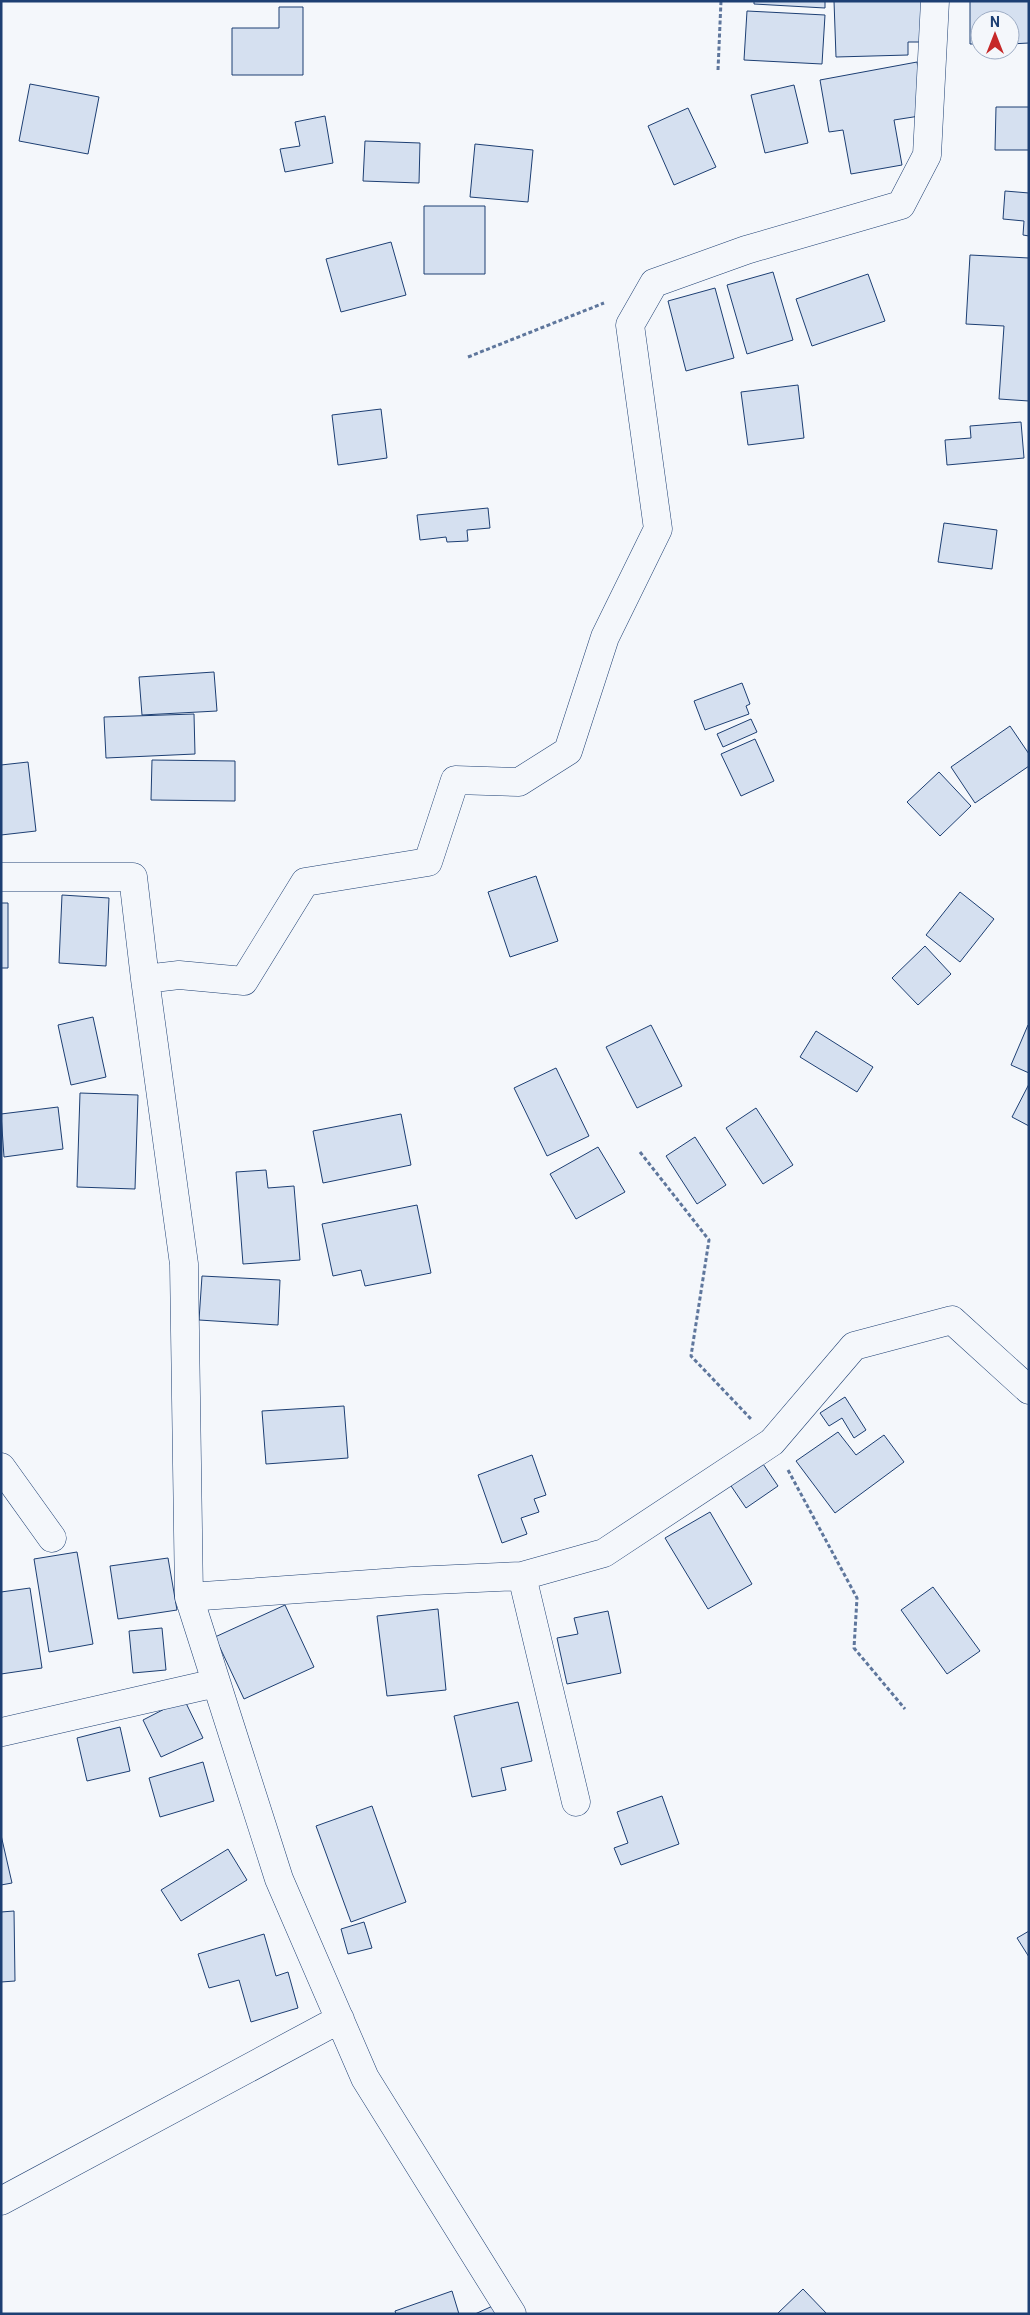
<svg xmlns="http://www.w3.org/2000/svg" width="1030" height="2315" font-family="Roboto,sans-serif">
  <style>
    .building { fill: #d5e0f0; stroke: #1d3f73 }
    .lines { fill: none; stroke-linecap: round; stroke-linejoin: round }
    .minor-casing { stroke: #1d3f73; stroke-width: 29 }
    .path { stroke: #5e769c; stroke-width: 3; stroke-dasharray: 4 2.5; stroke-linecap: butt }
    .minor { stroke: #f4f7fb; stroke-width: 28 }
  </style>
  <rect width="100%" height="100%" fill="#f4f7fb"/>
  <path class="building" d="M754 1H825V8L754 4Z
    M834 1H923L924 42H908V55L836 57Z
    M970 1H1029V43L1010 44V20H980V44H970Z
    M279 7H303V75H232V28H279Z
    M747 11 825 15 822 64 744 60Z
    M917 62 926 115 894 120 902 165 851 174 843 130 829 132 820 80Z
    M30 84 99 97 88 154 19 141Z
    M794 85 808 143 765 153 751 95Z
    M996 107H1029V150H995Z
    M688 108 716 167 674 185 648 126Z
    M325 116 333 163 285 172 280 149 300 146 295 122Z
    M365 141 420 143 419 183 363 181Z
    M475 144 533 150 528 202 470 197Z
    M1005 191 1029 193V236L1023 235 1024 221 1003 219Z
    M424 206H485V274H424Z
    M391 242 406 295 341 312 326 259Z
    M970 255 1029 258V401L999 399 1004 326 966 324Z
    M773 272 793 340 747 354 727 285Z
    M868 274 885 321 812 346 796 299Z
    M715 288 734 358 686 371 668 301Z
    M798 385 804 438 748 445 741 392Z
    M381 409 387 458 338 465 332 415Z
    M1021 422 1024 458 947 465 945 440 971 438 970 426Z
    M488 508 490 528 467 530 468 541 447 542 446 537 420 540 417 515Z
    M944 523 997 530 992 569 938 562Z
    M214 672 217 711 142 715 139 677Z
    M742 683 750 704 746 706 749 714 705 730 694 701Z
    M194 714 195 754 106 758 104 717Z
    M751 719 757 732 723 747 717 734Z
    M1010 726 1029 754V766L975 803 951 767Z
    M755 739 774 781 741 796 721 754Z
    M152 760 235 761V801L151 800Z
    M28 762 36 831 1 835V765Z
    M939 772 971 806 940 836 907 802Z
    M536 876 558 941 510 957 488 892Z
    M960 892 994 919 960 962 926 935Z
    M62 895 109 898 106 966 59 963Z
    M1 903H8V968H1Z
    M925 946 951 974 918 1005 892 978Z
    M93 1017 106 1077 71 1085 58 1025Z
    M651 1025 682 1086 637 1108 606 1047Z
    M1028 1025H1029V1073L1011 1065Z
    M816 1031 873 1067 857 1092 800 1057Z
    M556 1068 589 1136 547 1156 514 1088Z
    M1029 1084V1126L1012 1117Z
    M80 1093 138 1095 135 1189 77 1187Z
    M58 1107 63 1149 4 1157 1 1114Z
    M756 1108 793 1165 763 1184 726 1128Z
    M401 1114 411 1165 323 1183 313 1131Z
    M695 1137 726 1185 697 1204 666 1156Z
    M598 1147 625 1192 576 1219 550 1174Z
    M266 1170 268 1188 294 1186 300 1260 243 1264 236 1172Z
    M417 1205 431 1273 365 1286 361 1270 333 1276 322 1224Z
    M202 1276 280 1280 278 1325 199 1320Z
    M845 1397 866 1430 854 1438 842 1418 829 1426 820 1413Z
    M344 1406 348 1458 266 1464 262 1411Z
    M838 1432 856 1455 884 1435 904 1462 835 1513 796 1461Z
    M532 1455 546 1495 534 1499 539 1512 521 1518 527 1534 502 1543 478 1475Z
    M759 1458 778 1486 746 1508 727 1480Z
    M710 1512 752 1584 708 1609 665 1538Z
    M77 1552 93 1644 49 1652 34 1559Z
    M168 1558 177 1610 118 1619 110 1566Z
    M933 1587 980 1651 947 1674 901 1610Z
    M30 1588 42 1668 1 1674V1592Z
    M285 1605 314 1667 244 1699 215 1637Z
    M438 1609 446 1690 387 1696 377 1616Z
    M608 1611 621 1673 567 1684 557 1638 578 1634 574 1618Z
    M162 1628 166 1670 133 1673 129 1631Z
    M184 1699 203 1738 161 1757 143 1720Z
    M518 1702 532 1761 501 1768 506 1790 472 1797 454 1716Z
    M120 1727 130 1771 87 1781 77 1738Z
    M203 1762 214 1801 160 1817 149 1778Z
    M662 1796 679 1844 621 1865 614 1848 628 1843 617 1812Z
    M372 1806 406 1902 351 1922 316 1826Z
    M1 1835 12 1883 1 1885Z
    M228 1849 247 1880 181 1921 161 1890Z
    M14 1911 15 1981 1 1982V1912Z
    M364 1922 372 1948 348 1954 341 1929Z
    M1029 1931V1957L1017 1938Z
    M264 1934 276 1976 288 1972 298 2008 251 2022 239 1980 209 1988 198 1954Z
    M803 2289 827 2314H777Z
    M452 2291 459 2314H396L395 2311Z
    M497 2304 502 2314H475Z"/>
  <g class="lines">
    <g class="minor-casing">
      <path id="minor" d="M1 877H133L145 979 179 975 244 981 305 882 428 862 455 780 519 782 568 751 605 637 658 529 630 325 654 283 746 250 901 205 927 155 935 1
        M145 979 184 1264 189 1597
        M1 1467 52 1538
        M522 1576 576 1802
        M2 1732 216 1683
        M1 2201 340 2019
        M512 2314 365 2078 279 1879 189 1597 412 1581 522 1576 604 1553 772 1442 854 1346 952 1320 1029 1390"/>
    </g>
    <path class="path" d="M718 70 721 1
      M468 357 604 303
      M640 1152 709 1240 691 1356 751 1419
      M788 1470 857 1598 854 1648 905 1709"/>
    <use href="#minor" class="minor"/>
  </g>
  <rect width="1030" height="2315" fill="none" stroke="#1d3f73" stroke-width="5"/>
  <g transform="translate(995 35)"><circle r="24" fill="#f4f7fb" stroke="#9eadc5"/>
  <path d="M0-4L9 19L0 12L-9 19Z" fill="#c62828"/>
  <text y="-8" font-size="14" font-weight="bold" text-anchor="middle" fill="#1d3f73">N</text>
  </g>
</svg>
